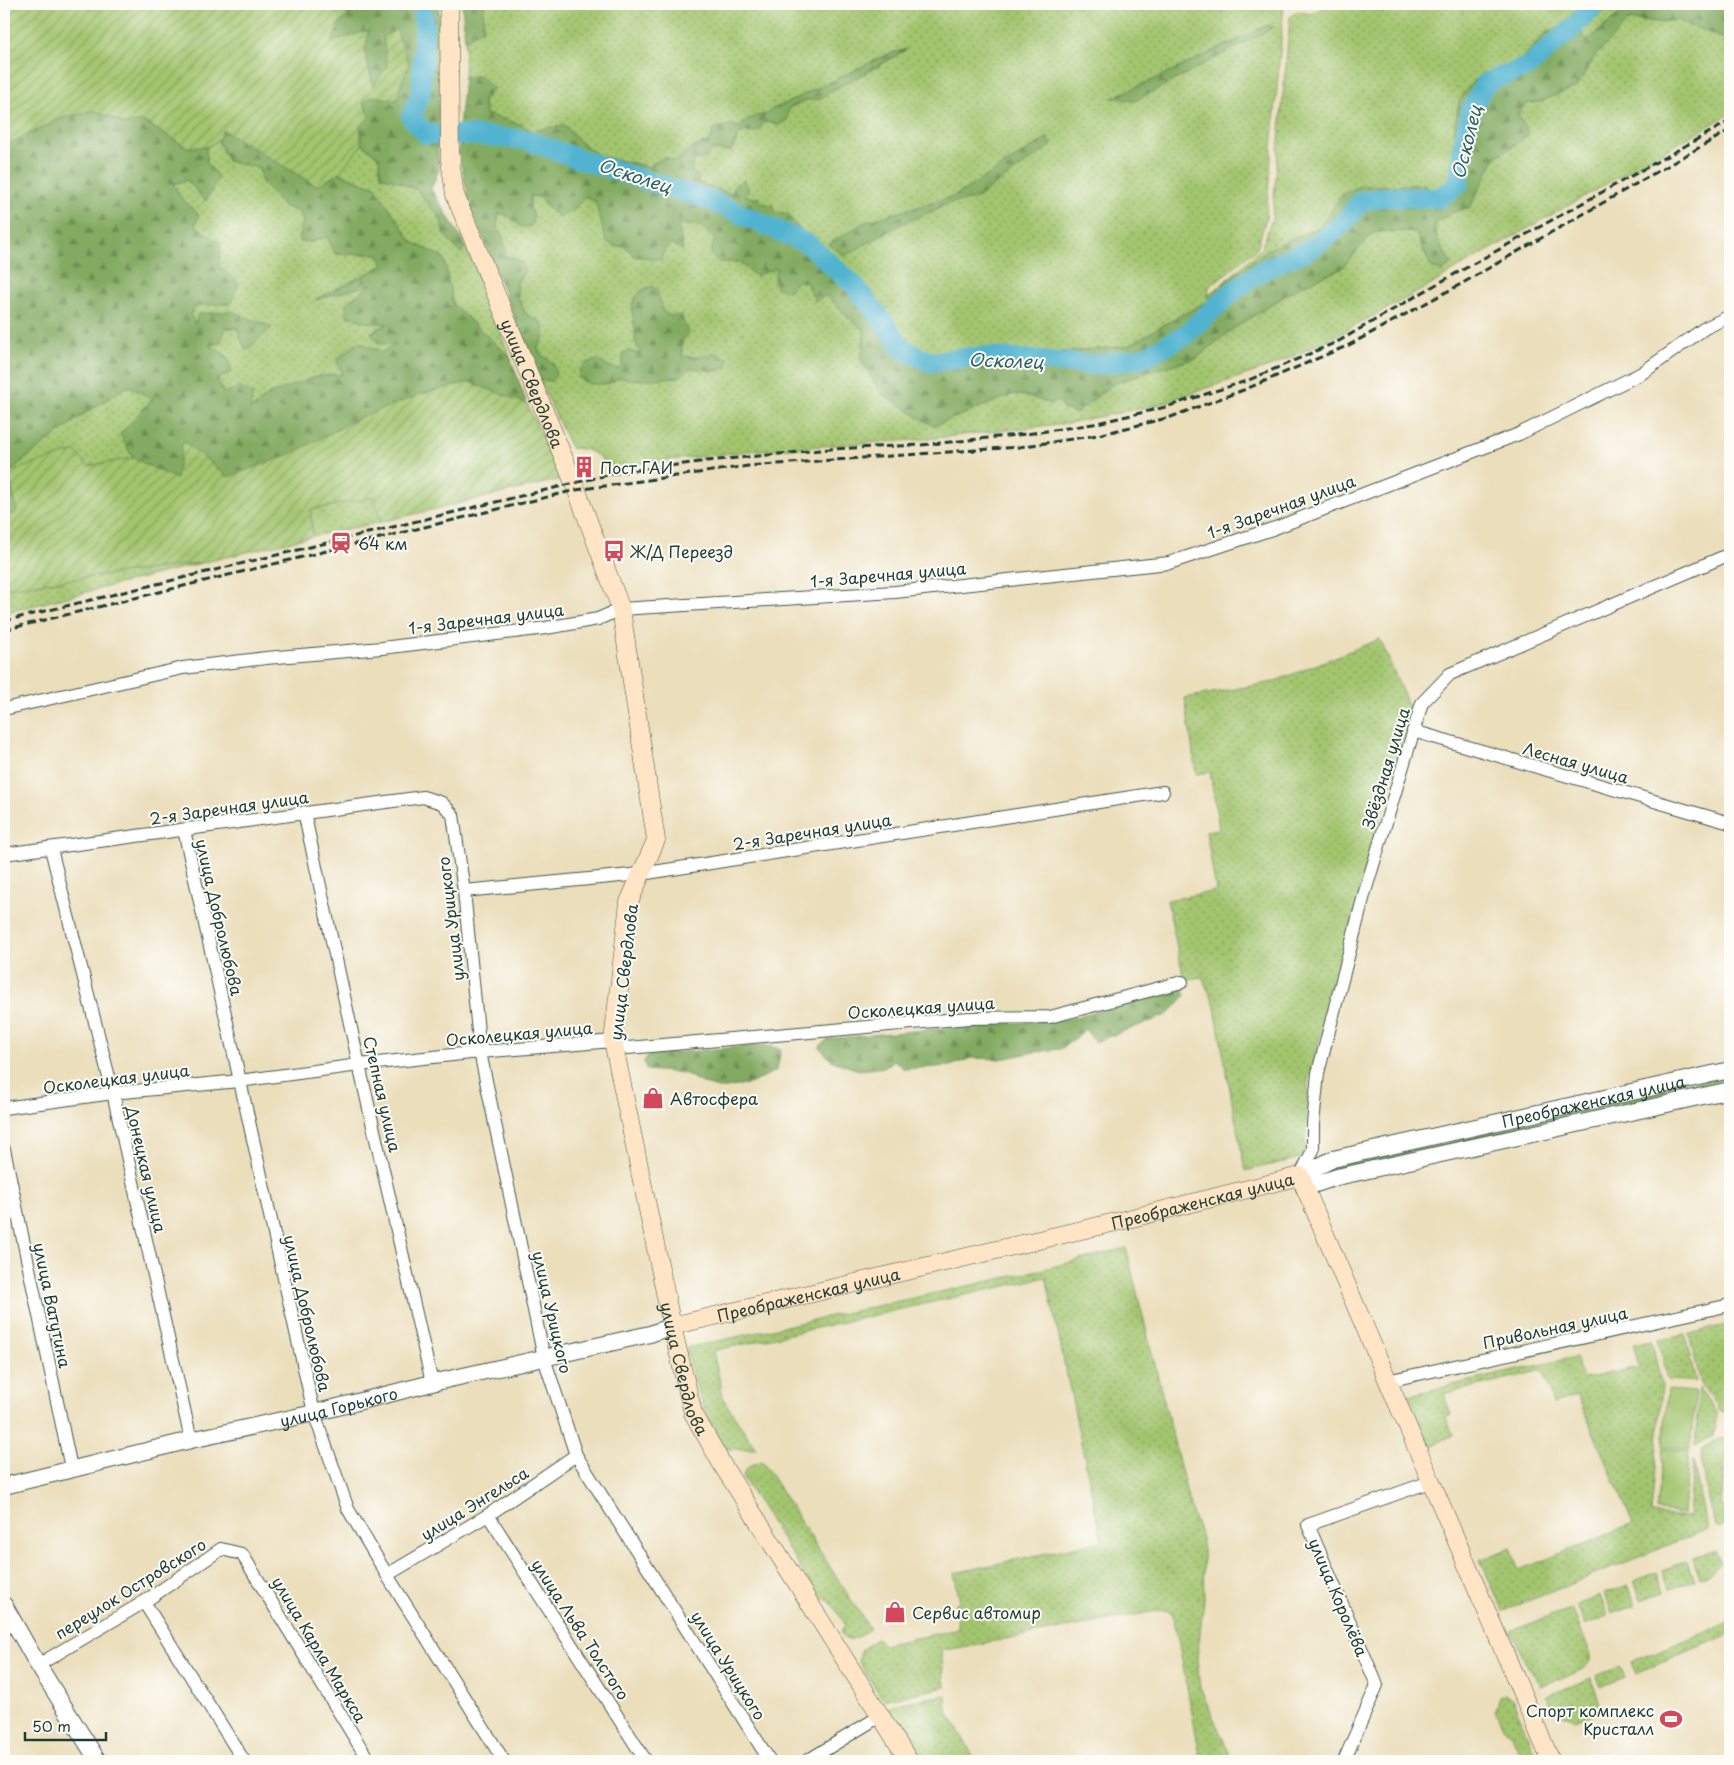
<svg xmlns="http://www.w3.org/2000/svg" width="1734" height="1765" font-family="'Playpen Sans',sans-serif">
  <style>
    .grass { fill: url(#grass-dots); stroke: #618151 }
    .forest { fill: url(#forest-firs); stroke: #50744a }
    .garden { fill: url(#garden-furrows); stroke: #618151 }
    .pitch { fill: #a3c56e; stroke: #618151 }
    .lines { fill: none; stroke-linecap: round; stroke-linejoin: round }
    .river { stroke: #51b3d0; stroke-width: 20 }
    .minor-casing { stroke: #3e5548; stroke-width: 14 }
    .tertiary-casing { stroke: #3e5548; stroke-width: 18 }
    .secondary-casing { stroke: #3e5548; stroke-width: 19 }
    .minor { stroke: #fff; stroke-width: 12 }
    .tertiary { stroke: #fff; stroke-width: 16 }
    .secondary { stroke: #ffe4c6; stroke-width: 18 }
    .rail { stroke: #1f3d34; stroke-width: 3; stroke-dasharray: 8 4; stroke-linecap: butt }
    .labels { text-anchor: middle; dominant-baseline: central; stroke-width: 4; stroke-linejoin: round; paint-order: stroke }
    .street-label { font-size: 16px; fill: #1f3d34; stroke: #fdfcf7 }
    .poi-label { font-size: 16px; fill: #1f3d34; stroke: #fdfcf7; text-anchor: start }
    .water-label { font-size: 18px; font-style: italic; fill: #2e6063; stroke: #fdfcf7 }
  </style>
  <defs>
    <pattern id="grass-dots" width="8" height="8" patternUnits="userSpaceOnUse" patternTransform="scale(1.25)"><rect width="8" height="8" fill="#a3c56e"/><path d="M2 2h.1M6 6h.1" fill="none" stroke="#84a15b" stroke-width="1.8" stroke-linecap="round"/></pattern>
    <pattern id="forest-firs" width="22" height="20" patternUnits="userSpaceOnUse" patternTransform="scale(1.25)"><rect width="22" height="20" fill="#82aa61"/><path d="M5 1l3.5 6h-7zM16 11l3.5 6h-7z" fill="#6a8c51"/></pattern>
    <pattern id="garden-furrows" width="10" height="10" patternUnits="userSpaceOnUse" patternTransform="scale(1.25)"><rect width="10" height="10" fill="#a3c56e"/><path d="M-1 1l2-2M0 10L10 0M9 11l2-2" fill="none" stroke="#84a15b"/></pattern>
  </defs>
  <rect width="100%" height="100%" fill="#fdfcf7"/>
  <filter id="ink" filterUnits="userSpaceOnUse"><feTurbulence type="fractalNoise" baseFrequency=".02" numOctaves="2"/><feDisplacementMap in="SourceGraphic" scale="10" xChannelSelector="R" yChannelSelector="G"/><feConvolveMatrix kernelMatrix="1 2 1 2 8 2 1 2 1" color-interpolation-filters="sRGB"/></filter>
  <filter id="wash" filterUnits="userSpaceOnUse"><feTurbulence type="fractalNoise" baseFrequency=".0096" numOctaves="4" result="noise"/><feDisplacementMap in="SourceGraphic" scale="20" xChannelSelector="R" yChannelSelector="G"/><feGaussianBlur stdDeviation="1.12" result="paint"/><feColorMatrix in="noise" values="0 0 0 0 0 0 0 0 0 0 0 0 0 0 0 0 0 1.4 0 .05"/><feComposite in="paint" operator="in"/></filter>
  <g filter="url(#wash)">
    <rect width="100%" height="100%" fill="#ebdebb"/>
    <path class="grass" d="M484 4H1284L1266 218 1257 249 1209 287 1208 295 1209 301 1172 320 1128 346 1043 354 983 352 929 358 905 345 883 313 855 279 795 225 788 214 775 212 761 203 760 198H752L723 192 698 183 691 171 694 160 711 150 731 151 736 142 737 136 745 131 750 133 762 123 771 122 789 108 806 100 820 99C845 78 879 70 904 50L886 55 785 104 772 109 766 115C754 115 748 119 740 127L729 125 709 142 690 149 676 162 665 157 648 167 600 156 581 143 564 125 546 128 533 132 522 125 486 114 483 100 493 89 480 76 464 77 465 40 483 29Z
      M1330 4H1578L1577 6 1581 14 1570 24 1548 31 1512 69 1481 81 1474 80 1454 132 1460 142 1456 181 1439 195 1425 193 1426 185 1342 195 1320 227 1269 249 1222 284 1261 249 1272 219 1290 17 1298 11 1310 14Z
      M1613 4H1631L1586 42 1582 33 1577 29 1586 19 1598 17Z
      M1629 20 1661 22 1676 20 1727 39 1730 35V114L1463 265 1431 285 1334 337 1272 366 1157 405 1069 423 927 439 749 451 608 467C599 453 587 448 571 448L539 379 551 381 553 363 540 354 538 348 544 336 543 323 526 314 518 298 517 282 525 271 520 261 506 256 503 237 497 227 499 213 509 216 522 227 534 216 530 208 529 196 540 197 549 209 572 211 584 196 595 200 614 246H624L634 256 661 259 664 251 671 244 683 250 677 224 701 226 715 240 719 262C735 262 764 262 778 269 789 273 797 280 807 283L811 294H827L844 313 865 331 861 359 933 426 1014 394 1031 397 1051 404 1060 401 1076 413 1111 385 1143 373 1197 358 1231 330 1302 285 1341 269 1374 232 1415 231 1431 267 1451 263 1438 242 1434 224 1451 213 1470 207 1496 156 1513 146 1518 114 1525 104 1539 102 1576 87 1595 56Z
      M218 141 228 161 259 168 263 184 274 195 282 206 298 211 303 221 299 241 310 242 327 237 336 254H379L384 265 317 299 374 283 366 322 388 324 371 332 398 343 343 374 318 376 249 411 224 393 217 380 232 371 227 356 209 347 226 328H237L246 351 272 327 195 325 190 314 197 305 230 304 219 266 194 226 199 215 182 199 173 184 187 180 205 201 207 164 206 147Z
      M362 144 379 157 381 176 395 180 417 190 441 219 443 233 460 253 466 246 510 357 453 305 444 258 412 242 375 187 339 173Z
      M128 386 153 398 121 434 133 458 88 466 8 472 85 413Z
      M375 497 381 522 313 536 310 510Z
      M206 562 4 613V588Z
      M1380 639 1412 714 1399 753 1308 1080 1305 1151 1300 1158 1245 1171 1214 1004 1202 977 1184 980 1167 900 1216 891 1206 831 1219 829 1210 772 1196 774 1185 698 1273 682Z
      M1730 1075V1084L1328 1174 1326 1166Z
      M1126 1248 1191 1510 1201 1536 1203 1551 1204 1600 1197 1658 1200 1688 1233 1761H1199V1750L1173 1614 1168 1611 1162 1610 941 1651 945 1687 883 1700 858 1661 862 1650 877 1638 883 1645 958 1629 955 1604 960 1602 954 1573 1102 1541 1046 1277 713 1351 724 1400 756 1449H728L724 1447C704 1417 694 1383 686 1348L1044 1269Z
      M1730 1324V1412L1720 1411 1701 1384 1689 1334Z
      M1685 1335 1696 1382 1668 1380 1658 1340Z
      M1651 1340 1662 1386 1651 1514 1689 1517 1693 1461 1707 1530 1503 1611 1480 1560 1510 1548 1520 1570 1633 1524 1577 1395 1553 1404 1543 1370 1444 1394 1451 1415 1446 1417 1453 1435 1430 1447 1409 1395 1575 1357 1583 1379 1639 1367 1633 1344Z
      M1699 1388 1717 1413 1714 1435 1695 1446Z
      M1719 1439H1727L1721 1506 1728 1507 1725 1525 1718 1528 1715 1526 1700 1459 1702 1449Z
      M762 1461 870 1629C863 1633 853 1642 845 1639L841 1633 845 1624 829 1600 820 1599 743 1478C744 1467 752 1464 762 1461Z
      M1716 1550 1720 1562 1710 1574 1699 1578 1693 1558Z
      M1687 1561 1694 1580 1670 1589 1662 1570Z
      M1657 1572 1664 1592 1641 1600 1634 1581Z
      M1628 1585 1636 1605 1612 1614 1605 1594Z
      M1600 1596 1608 1616 1585 1625 1577 1605Z
      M1572 1608 1590 1653V1660L1584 1669 1541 1686 1524 1660 1511 1631Z
      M1730 1622V1634L1635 1673 1631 1662Z
      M1620 1667 1625 1677 1601 1687 1596 1676Z
      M1591 1678 1602 1710 1575 1721 1552 1709 1547 1696Z
      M1505 1694 1509 1695 1512 1699 1538 1761H1522L1510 1733 1504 1729 1495 1709 1499 1697Z
      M946 1695 947 1710 976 1761H922L888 1708 896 1704Z"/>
    <path class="forest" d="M333 4H365L364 11H384L391 4H417L419 27 415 92 405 118 424 140 437 141 439 170 431 189 466 246 460 253 443 233 441 219 417 190 395 180 381 176 379 157 362 144 360 126 363 102 373 96 397 100 401 83 409 65 383 37 387 66 374 87 365 52 369 30 331 42 340 23 349 14 335 8Z
      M426 4H439V126L427 131 415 115 425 94 424 62 428 26Z
      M462 4H484L483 29 465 40Z
      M1631 4H1730V35L1727 40 1676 20 1661 22 1629 20 1595 56 1576 87 1539 102 1525 104 1518 114 1529 134 1513 146 1496 156 1470 207 1451 213 1434 224 1438 242 1451 263 1442 272 1431 267 1415 231 1374 232 1341 269 1302 285 1231 330 1197 358 1143 373 1111 385 1076 413 1063 409 1060 401 1051 404 1031 397 1014 394 933 426 881 393 861 359 865 331 844 313 827 295 815 301 807 283 798 280 789 291 776 288 774 279 777 268 755 276 739 262H719L710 255 715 240 701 226 678 224 683 250 671 244 664 251 661 260 634 256 624 246H614L606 241 595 201 585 196 572 211 560 217 549 209 540 197 530 196V208L534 216 531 226 522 227 509 216 499 213 497 227 503 237 506 256 520 261 525 271 517 282 518 298 526 314 543 323 544 336 538 348 540 354 553 363 556 375 551 381 539 379 471 209 462 168 459 160V128L464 77 480 76 494 89 483 100 486 114 522 125 533 132 546 128 564 125 581 143 600 156 648 167 665 157 676 162 690 149 709 142 715 128 730 125 740 127C748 119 754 115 766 115L772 109 785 104 886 55 907 49 869 71 830 91 820 99 806 100 789 108 787 120 778 125 771 122 763 123 759 131 750 133 745 131 737 136 736 142 731 151 711 150 706 158 694 160 691 171 699 176 698 183 732 194 735 185 744 180 749 191 745 195 752 198H760L761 203 773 205 775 212 788 214 795 225 855 279 883 313 905 345 929 358 983 352 1043 354 1128 346 1172 320 1209 301 1208 295 1269 249 1320 227 1342 195 1359 186 1426 185 1425 193 1381 192 1356 197 1336 221 1308 245 1260 267 1209 301 1221 310 1237 296 1265 275 1314 252 1349 226 1365 205 1383 201 1424 205 1445 200 1461 186 1465 148 1474 116 1495 82 1531 70 1577 29 1587 41Z
      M1570 24 1527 64 1512 69 1548 31Z
      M1268 25 1274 27 1135 101 1111 98 1155 79Z
      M1474 80 1481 81 1467 110 1460 142 1454 132 1459 101Z
      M94 110 125 124 142 121 187 147H206L207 164 219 177 206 201 187 180 173 184 182 199 199 215 195 226 221 243 219 266 239 283 230 304 197 305 190 314 195 324 198 314 231 311 272 327 246 351 237 328H226L220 343 210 346 227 356 232 371 217 380 224 393 239 387 253 394 250 410 269 394 318 376 343 374 336 360 359 342 382 352 397 344H379L371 333 387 324 366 322 347 316 346 303 372 284 315 300 384 265 379 254H336L327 237 310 242 299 241 303 221 298 211 282 206 274 195 263 184 259 168 228 161 218 141 223 130 317 186 339 173 375 187 412 242 444 258 453 305 510 357 527 404 469 382 422 394 291 454 228 477 176 479 133 458 120 434 153 399 128 386 85 413 8 472 17 512 4 517V146L62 118Z
      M1047 138 1052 145 975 199 950 203 898 226 844 256 829 244 865 222 955 196Z
      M652 286 657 290 663 312 671 316 682 315 684 323 688 333 682 341V356L696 357 717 353 728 359 727 367 717 371 691 368 679 377 640 380 619 378 608 384H589L579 378 580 370 586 363 597 360 605 365 618 369 622 366 623 353 629 351 640 354C639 349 635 344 635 339 635 335 636 331 635 327 630 307 630 293 652 286Z
      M1183 985 1185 996 1167 1015 1095 1042 1085 1029 1076 1038 1060 1049 1035 1052 1001 1059 971 1058 950 1066 904 1069 894 1060 886 1067 859 1070 832 1061 819 1047 828 1039 956 1027 1069 1019Z
      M764 1045 781 1049 777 1070 752 1083 722 1089 704 1084 684 1073 646 1070 644 1061 649 1055Z"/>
    <path class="garden" d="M4 4H333L335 8 350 14 340 23 332 42 369 30 365 52 373 87 387 66 383 37 396 29 409 65 401 83 397 100 373 96 363 102 370 117 360 126 362 144 339 173 317 186 223 130 218 141 206 147H187L143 121 125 124 94 110 62 118 4 146Z
      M469 382 527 404 562 479 381 522 374 497 310 510 313 536 206 562 4 588V517L17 512 8 472 75 451 88 466 133 458 176 479 183 441 228 477 291 454 361 417 422 394Z"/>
    <path class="pitch" d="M1668 1390 1696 1392 1690 1449 1663 1447Z
      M1663 1449 1689 1451 1684 1514 1657 1511Z"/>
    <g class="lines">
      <path class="river" d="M422 4 424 26 421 93 411 117 426 134 470 135 527 140 579 159 714 202 808 244 853 284 880 317 903 349 930 362 982 356 1096 365 1143 358 1185 335 1231 293 1263 270 1312 248 1344 223 1360 202 1382 197 1439 198 1459 184 1463 146 1470 113 1485 83 1529 66 1571 29 1597 4"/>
    </g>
  </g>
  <g filter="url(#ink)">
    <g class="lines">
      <g class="minor-casing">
        <path id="minor" d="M4 709 183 668 266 658 382 648 546 628 598 619 621 609 895 592 1169 563 1275 528 1519 434 1642 373 1705 328 1730 316
          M1413 731 1730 823
          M304 812 359 1065 432 1383
          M184 830 314 1413 348 1509 387 1575 504 1761
          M51 849 113 1093 191 1440
          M4 854 423 797 442 803 453 815 464 891 480 1052 544 1358 576 1455 770 1761
          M464 891 641 874 1163 792
          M4 1108 113 1093 239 1081 359 1065 480 1052 613 1041 628 1048 969 1018 1050 1017 1182 982
          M4 1149 71 1468
          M1300 1176 1313 1150V1124L1318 1073 1364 895 1422 703 1450 674 1730 554
          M1387 1381 1730 1305
          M488 1515 646 1761
          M387 1575 488 1515 576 1455
          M144 1602 244 1761
          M38 1665 144 1602 221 1549 242 1554 369 1761
          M807 1761 880 1716
          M1344 1761 1377 1685 1308 1525 1430 1482"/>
      </g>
      <g class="tertiary-casing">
        <g id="tertiary">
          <path id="s1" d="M1300 1176 1333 1159 1730 1070"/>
          <path d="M1304 1188 1337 1177 1730 1090"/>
          <path id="s2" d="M4 1486 191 1440 314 1413 432 1383 650 1334 672 1326"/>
          <path d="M4 1605 38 1665 98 1761"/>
        </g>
      </g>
      <g class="secondary-casing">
        <g id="secondary">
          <path id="s3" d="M449 4 450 160 455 195 574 483 621 609 656 840 629 902 613 1041 672 1326 693 1413 723 1466 909 1761"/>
          <path id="s4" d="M672 1326 1124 1220 1300 1176 1551 1761"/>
        </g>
      </g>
      <use href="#minor" class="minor"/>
      <use href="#tertiary" class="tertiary"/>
      <use href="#secondary" class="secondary"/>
      <path class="rail" d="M4 621 616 473 707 461 830 449 921 445 1027 434 1093 424 1166 407 1249 380 1339 341 1437 284 1730 121
        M4 630 576 490 748 466 1019 447 1098 435 1171 417 1246 389 1349 345 1461 284 1730 130"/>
    </g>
  </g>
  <defs>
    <g id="building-bare" transform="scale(1.725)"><path d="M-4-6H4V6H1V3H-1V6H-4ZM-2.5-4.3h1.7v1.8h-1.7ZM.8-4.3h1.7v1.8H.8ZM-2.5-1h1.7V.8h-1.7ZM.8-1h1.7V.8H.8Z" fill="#d1495b" stroke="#fdfcf7" stroke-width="2.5" paint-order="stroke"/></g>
    <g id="station-bare" transform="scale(1.725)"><path d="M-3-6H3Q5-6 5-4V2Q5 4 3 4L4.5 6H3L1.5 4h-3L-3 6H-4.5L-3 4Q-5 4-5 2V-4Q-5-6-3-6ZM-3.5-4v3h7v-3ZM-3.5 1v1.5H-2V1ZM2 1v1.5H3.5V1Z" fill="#d1495b" stroke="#fdfcf7" stroke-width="2.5" paint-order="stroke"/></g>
    <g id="bus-bare" transform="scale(1.725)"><path d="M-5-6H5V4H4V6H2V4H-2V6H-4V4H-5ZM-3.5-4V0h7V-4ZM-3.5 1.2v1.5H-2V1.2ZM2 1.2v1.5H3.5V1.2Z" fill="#d1495b" stroke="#fdfcf7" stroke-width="2.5" paint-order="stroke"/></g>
    <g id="shop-bare" transform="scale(1.725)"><path d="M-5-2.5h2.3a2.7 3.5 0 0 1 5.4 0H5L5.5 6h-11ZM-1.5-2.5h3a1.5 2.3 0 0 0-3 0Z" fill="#d1495b" stroke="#fdfcf7" stroke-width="2.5" paint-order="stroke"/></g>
    <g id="stadium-bare" transform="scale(1.725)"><path d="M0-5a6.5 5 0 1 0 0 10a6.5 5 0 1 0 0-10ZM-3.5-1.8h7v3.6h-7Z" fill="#d1495b" stroke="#fdfcf7" stroke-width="2.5" paint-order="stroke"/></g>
  </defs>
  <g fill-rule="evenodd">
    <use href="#building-bare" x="584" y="467"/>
    <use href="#station-bare" x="341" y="543"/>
    <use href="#bus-bare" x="614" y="551"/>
    <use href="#shop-bare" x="653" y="1098"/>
    <use href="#shop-bare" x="895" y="1612"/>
    <use href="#stadium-bare" x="1671" y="1719"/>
  </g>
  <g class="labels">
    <g class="street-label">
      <text stroke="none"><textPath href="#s3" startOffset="395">улица Свердлова</textPath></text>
      <text transform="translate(1281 506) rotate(-20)">1-я Заречная улица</text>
      <text transform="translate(888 574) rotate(-5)">1-я Заречная улица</text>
      <text transform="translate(486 618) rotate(-7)">1-я Заречная улица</text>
      <text transform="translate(1576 762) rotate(16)">Лесная улица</text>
      <text transform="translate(1385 768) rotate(-73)">Звёздная улица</text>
      <text transform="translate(229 807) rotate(-8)">2-я Заречная улица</text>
      <text transform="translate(812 831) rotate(-9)">2-я Заречная улица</text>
      <text transform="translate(220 917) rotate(77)">улица Добролюбова</text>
      <text transform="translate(450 919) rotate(-97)">улица Урицкого</text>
      <text transform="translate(623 972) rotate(-83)">улица Свердлова</text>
      <text transform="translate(921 1007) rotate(-4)">Осколецкая улица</text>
      <text transform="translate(519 1033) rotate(-5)">Осколецкая улица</text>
      <text transform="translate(116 1078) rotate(-7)">Осколецкая улица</text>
      <text transform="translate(383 1094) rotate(77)">Степная улица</text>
      <text stroke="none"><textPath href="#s1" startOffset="304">Преображенская улица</textPath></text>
      <text transform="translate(147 1169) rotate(77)">Донецкая улица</text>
      <text stroke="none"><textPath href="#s4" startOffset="545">Преображенская улица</textPath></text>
      <text stroke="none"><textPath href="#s4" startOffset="140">Преображенская улица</textPath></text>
      <text transform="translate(53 1305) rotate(78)">улица Ватутина</text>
      <text transform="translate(553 1312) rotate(77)">улица Урицкого</text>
      <text transform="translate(308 1313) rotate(77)">улица Добролюбова</text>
      <text transform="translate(1555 1327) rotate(-12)">Привольная улица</text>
      <text stroke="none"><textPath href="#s3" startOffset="1414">улица Свердлова</textPath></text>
      <text stroke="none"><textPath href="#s2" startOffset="344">улица Горького</textPath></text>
      <text transform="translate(474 1503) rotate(-32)">улица Энгельса</text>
      <text transform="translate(130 1588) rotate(-32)">переулок Островского</text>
      <text transform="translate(1339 1597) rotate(67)">улица Королёва</text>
      <text transform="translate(581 1629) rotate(57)">улица Льва Толстого</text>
      <text transform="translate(320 1649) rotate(59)">улица Карла Маркса</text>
      <text transform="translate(729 1665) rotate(58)">улица Урицкого</text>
    </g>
    <g class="poi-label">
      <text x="600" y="467">Пост ГАИ</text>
      <text x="358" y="543">64 км</text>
      <text x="630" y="551">Ж/Д Переезд</text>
      <text x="670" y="1098">Автосфера</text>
      <text x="912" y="1612">Сервис автомир</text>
      <text x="1654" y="1710" text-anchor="end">Спорт комплекс<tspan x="1654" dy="18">Кристалл</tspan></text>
    </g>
    <g class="water-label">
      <text transform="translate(1466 142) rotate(-76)">Осколец</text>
      <text transform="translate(635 175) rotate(18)">Осколец</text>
      <text transform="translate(1006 360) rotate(2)">Осколец</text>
    </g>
  </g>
  <rect width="1734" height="1765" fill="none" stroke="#fdfcf7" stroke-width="20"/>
  <path d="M25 1732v8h81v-8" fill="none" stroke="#1f3d34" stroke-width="2.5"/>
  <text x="32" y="1732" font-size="15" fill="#1f3d34" stroke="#fdfcf7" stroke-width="4" paint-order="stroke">50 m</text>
</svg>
